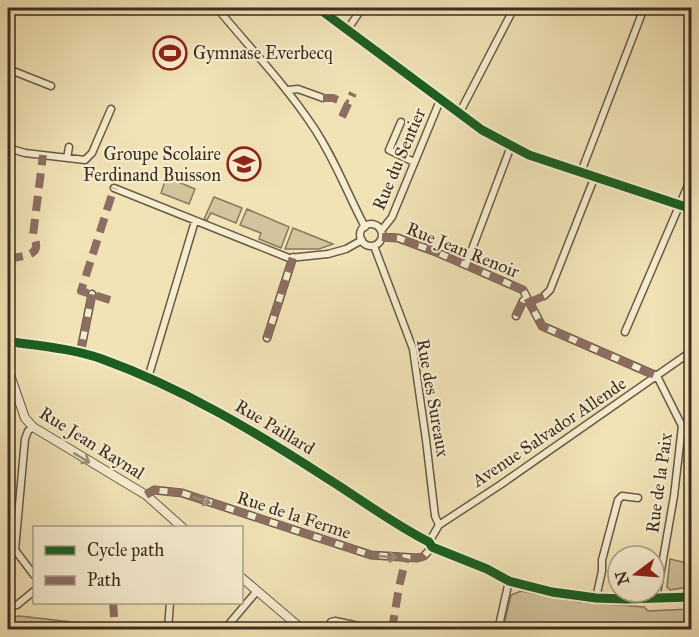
<svg xmlns="http://www.w3.org/2000/svg" width="699" height="637" font-family="'IM FELL Great Primer',serif">
  <style>
    .green { fill: #d2c49c; stroke: #88795e; stroke-width: 1.5 }
    .lines { fill: none; stroke-linecap: round; stroke-linejoin: round }
    .minor-casing { stroke: #6a5b45; stroke-width: 9 }
    .tertiary-casing { stroke: #6a5b45; stroke-width: 10 }
    .minor { stroke: #f6edd0; stroke-width: 6 }
    .tertiary { stroke: #f6edd0; stroke-width: 8 }
    .quiet { stroke: #8d6e63; stroke-width: 8; stroke-dasharray: 15 8; stroke-linecap: butt }
    .cycleway-casing { stroke: #f6edd0; stroke-width: 13 }
    .cycleway { stroke: #1b5e20; stroke-width: 9 }
    .oneway { stroke: #9a8e78 }
    .labels { text-anchor: middle; dominant-baseline: central; stroke-width: 4.5; stroke-linejoin: round; paint-order: stroke }
    .poi-label { font-size: 18px; fill: #3d2e1f; stroke: #f6edd0; text-anchor: start }
    .street-label { font-size: 18px; fill: #3d2e1f; stroke: #f6edd0 }
  </style>
  <rect width="100%" height="100%" fill="#f1e3b6"/>
  <filter id="stains"><feTurbulence type="fractalNoise" baseFrequency=".00333" numOctaves="4"/><feColorMatrix values="0 0 0 0 .2 0 0 0 0 .09 0 0 0 0 .02 0 0 0 .5 -.17"/></filter>
  <radialGradient id="worn" r=".72"><stop offset=".6" stop-color="#630" stop-opacity="0"/><stop offset="1" stop-color="#630" stop-opacity=".3"/></radialGradient>
  <path class="green" d="M171 179 195 189 189 204 161 193 165 181Z
    M214 197 242 208 236 223 211 213 207 220 204 219Z
    M247 209 289 227 281 248 259 239 261 233 240 225Z
    M293 228 333 244 319 249H285Z
    M670 559 691 564V584L689 585V587L670 590 667 587Z
    M521 591 579 602 644 607 648 611 691 609V629H503L511 595Z
    M20 616 114 627V629H8V617Z"/>
  <g class="lines">
    <g class="minor-casing">
      <path id="minor" d="M217 8C249 47 284 83 312 125 334 157 347 193 365 227
        M318 8 482 130 529 155 692 209
        M558 8 563 10
        M348 29 362 8
        M8 69 51 86
        M288 90 298 89 323 98
        M460 112 514 8
        M401 122 389 150 414 162
        M8 148 25 153 85 160 92 153 111 109
        M67 158 69 147
        M581 172 644 8
        M114 188 289 258 328 254 346 249 362 240
        M360 235a11 11 0 1 1 22 0a11 11 0 1 1-22 0Z
        M381 231 392 217 441 98
        M382 237 398 238 436 252 523 290 542 326 657 376
        M374 246 413 349 426 440 435 516 439 525
        M466 265 511 146
        M544 296 550 290 595 176
        M516 316 523 301 527 298
        M625 332 692 176
        M267 338 293 257
        M8 344 12 342C42 346 74 349 102 359 182 388 254 431 325 477 359 498 393 524 429 542L432 547 487 569 509 581 552 592 596 598 625 599 692 597
        M80 354 92 294
        M148 378 195 221
        M33 427 28 431 25 439 15 550 34 575
        M146 495 154 490 182 493 371 555 417 558 424 556 432 547
        M429 542 439 525 500 485 692 351
        M596 598 602 571V560L618 500 622 496 638 498
        M656 599 674 496 682 426 657 376
        M8 608 17 605 34 591
        M168 630 170 602
        M224 630 257 591
        M327 630 331 622 335 621 378 630
        M498 630 509 581"/>
    </g>
    <g class="tertiary-casing">
      <path id="tertiary" d="M8 369 25 418 33 427 146 495 183 528
        M242 578 303 630"/>
    </g>
    <use href="#minor" class="minor"/>
    <use href="#tertiary" class="tertiary"/>
    <path class="quiet" d="M323 98H333L348 104
      M342 117 353 93
      M382 237 398 238 436 252 523 290 542 326 657 376
      M8 259C24 255 44 257 33 235L43 155
      M110 300 81 291 114 188
      M530 302 544 296
      M516 316 523 301 527 298
      M267 338 293 257
      M80 354 92 294
      M146 495 154 490 182 493 371 555 417 558 424 556 432 547
      M113 602 115 630
      M392 630 399 587 406 558"/>
    <g class="cycleway-casing">
      <path id="cycleway" d="M318 8 482 130 529 155 692 209
        M8 344 12 342C42 346 74 349 102 359 182 388 254 431 325 477 359 498 393 524 429 542L432 547 487 569 509 581 552 592 596 598 625 599 692 597"/>
    </g>
    <use href="#cycleway" class="cycleway"/>
  </g>
  <defs><path id="oneway-shaft" d="M-6 0H5M1.5-3L5.5 0L1.5 3" fill="none" stroke-width="1.6" stroke-linecap="round" stroke-linejoin="round" transform="scale(1.5)"/></defs>
  <g class="oneway">
    <use href="#oneway-shaft" transform="translate(82 458) rotate(31)"/>
    <use href="#oneway-shaft" transform="translate(202 500) rotate(19)"/>
    <use href="#oneway-shaft" transform="translate(388 557) rotate(6)"/>
  </g>
  <defs>
    <g id="stadium-ring" transform="scale(1.725)"><circle r="9.5" fill="#f6edd0" stroke="#8f2418" stroke-width="1.5"/><path d="M0-5a6.5 5 0 1 0 0 10a6.5 5 0 1 0 0-10ZM-3.5-1.8h7v3.6h-7Z" fill="#8f2418"/></g>
    <g id="school-ring" transform="scale(1.725)"><circle r="9.5" fill="#f6edd0" stroke="#8f2418" stroke-width="1.5"/><path d="M0-5L7-2L0 1L-7-2ZM-4 1L0 2.5L4 1V4Q0 6-4 4Z" fill="#8f2418"/></g>
  </defs>
  <g fill-rule="evenodd">
    <use href="#stadium-ring" x="170" y="53"/>
    <use href="#school-ring" x="244" y="164"/>
  </g>
  <g class="labels">
    <g class="poi-label">
      <text x="193" y="53">Gymnase Everbecq</text>
      <text x="221" y="154" text-anchor="end">Groupe Scolaire<tspan x="221" dy="21">Ferdinand Buisson</tspan></text>
    </g>
    <g class="street-label">
      <text transform="translate(399 159) rotate(-67)">Rue du Sentier</text>
      <text transform="translate(463 250) rotate(22)">Rue Jean Renoir</text>
      <text transform="translate(433 398) rotate(80)">Rue des Sureaux</text>
      <text transform="translate(275 427) rotate(31)">Rue Paillard</text>
      <text transform="translate(549 432) rotate(-34)">Avenue Salvador Allende</text>
      <text transform="translate(92 443) rotate(32)">Rue Jean Raynal</text>
      <text transform="translate(659 483) rotate(-82)">Rue de la Paix</text>
      <text transform="translate(294 515) rotate(18)">Rue de la Ferme</text>
    </g>
  </g>
  <rect width="699" height="637" fill="none" stroke="#f1e3b6" stroke-width="30"/>
  <rect x="9" y="9" width="681" height="619" fill="none" stroke="#3d2e1f" stroke-width="3"/>
  <rect x="15" y="15" width="669" height="607" fill="none" stroke="#3d2e1f" stroke-width="1.5"/>
  <rect x="33" y="526" width="210" height="78" fill="#f6edd0" stroke="#aca189" stroke-width="1.5"/>
  <rect x="45" y="546" width="30" height="9" fill="#1b5e20" stroke="#aca189" stroke-width="1.5"/>
  <text x="87" y="556" font-size="18" fill="#3d2e1f">Cycle path</text>
  <rect x="45" y="576" width="30" height="9" fill="#8d6e63" stroke="#aca189" stroke-width="1.5"/>
  <text x="87" y="586" font-size="18" fill="#3d2e1f">Path</text>
  <g transform="translate(636 574) rotate(254)"><circle r="28" fill="#f6edd0" stroke="#aca189" stroke-width="1.5"/>
  <path d="M0-4.5L10 22L0 15L-10 22Z" fill="#8f2418"/>
  <text y="-9" font-size="16" font-weight="bold" text-anchor="middle" fill="#3d2e1f">N</text>
  </g>
  <rect width="100%" height="100%" filter="url(#stains)"/>
  <rect width="100%" height="100%" fill="url(#worn)"/>
</svg>
